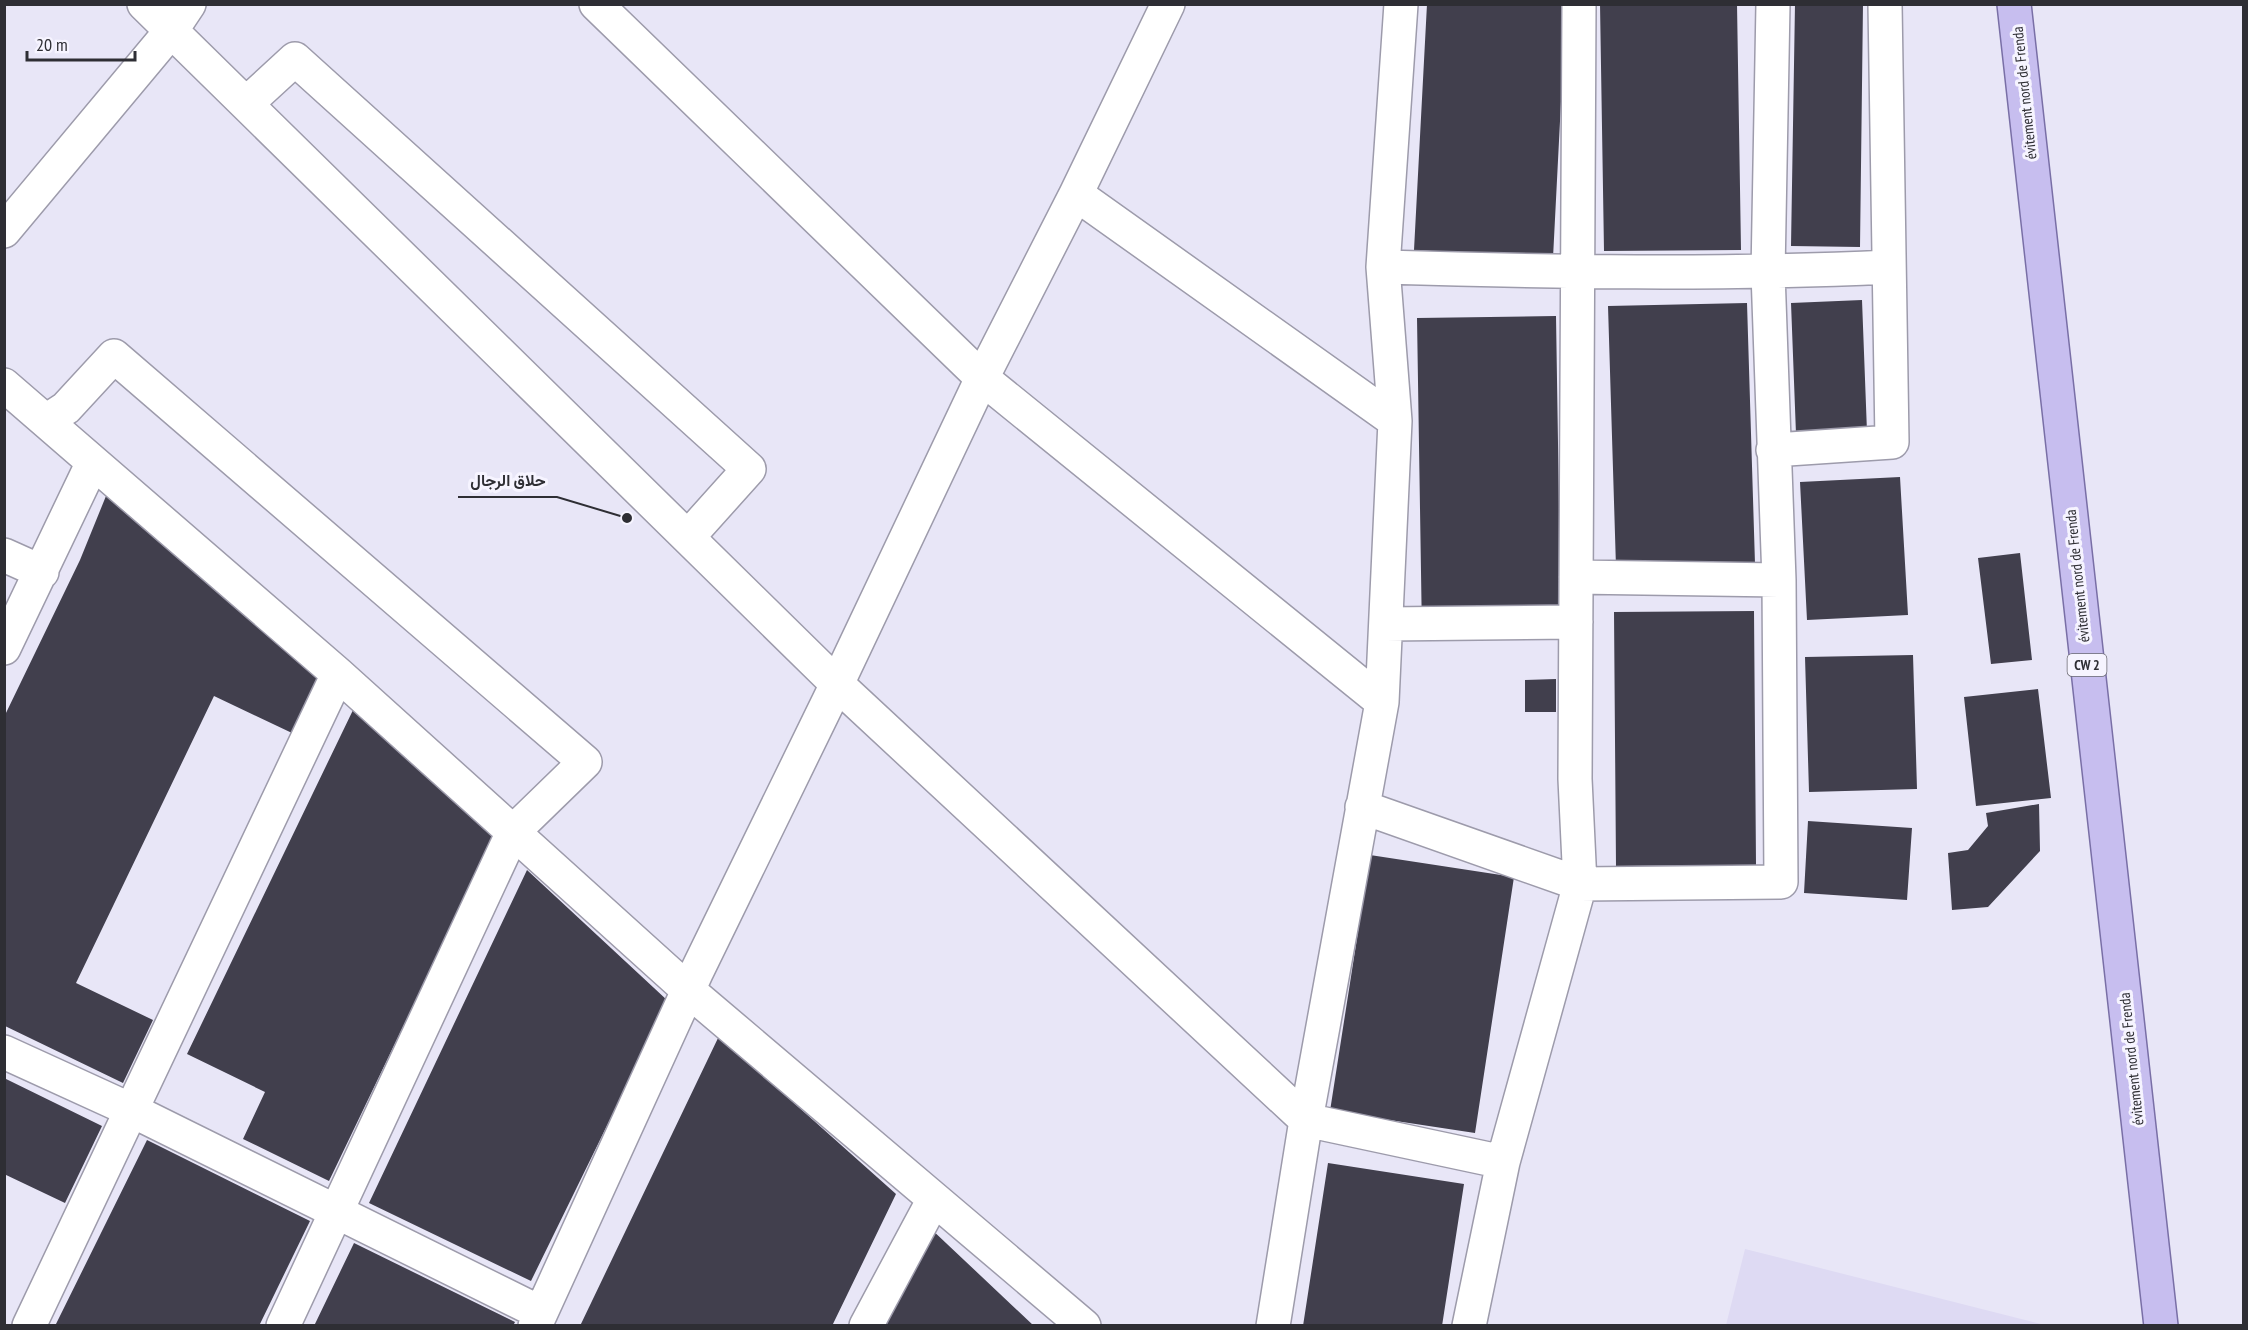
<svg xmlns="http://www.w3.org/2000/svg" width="2248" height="1330" font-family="'PT Sans Narrow',Vazirmatn,sans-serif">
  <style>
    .built { fill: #dedaf3 }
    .building { fill: #413f4d }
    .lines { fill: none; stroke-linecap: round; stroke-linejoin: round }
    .street-casing { stroke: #9d9bab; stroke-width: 36 }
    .primary-casing { stroke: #796fa6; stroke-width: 36 }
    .street { stroke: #fff; stroke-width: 33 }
    .primary { stroke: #c7beef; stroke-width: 33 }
    .labels { text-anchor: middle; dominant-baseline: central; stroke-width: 6; stroke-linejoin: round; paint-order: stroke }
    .shield { fill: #f6f4ff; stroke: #6a6971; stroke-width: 1.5 }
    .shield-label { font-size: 14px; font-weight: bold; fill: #2e2e34 }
    .street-label { font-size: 15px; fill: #2e2e34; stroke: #f6f4ff }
    .leader { fill: none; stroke: #2e2e34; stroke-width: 2 }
    .callout-dot { fill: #2e2e34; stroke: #f6f4ff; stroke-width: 2 }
    .callout-label { font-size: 16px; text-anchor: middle; font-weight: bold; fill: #2e2e34; stroke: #f6f4ff; stroke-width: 6; stroke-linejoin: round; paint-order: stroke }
  </style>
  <rect width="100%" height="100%" fill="#e8e6f7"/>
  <path class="built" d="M1745 1249 2045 1325H1726Z"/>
  <path class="building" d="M1427 4H1566L1553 258 1414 250Z
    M1600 4H1737L1741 250 1604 251Z
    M1795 4H1863L1860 247 1791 246Z
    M1862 300 1867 432 1796 434 1791 303Z
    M1747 303 1755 564 1616 567 1608 306Z
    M1556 316 1561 633 1422 635 1417 318Z
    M1900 477 1908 615 1807 620 1800 482Z
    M106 496 320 679 292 733 214 696 76 983 153 1020 123 1083 5 1026V715L80 560Z
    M2020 553 2032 660 1991 664 1978 558Z
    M1754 611 1756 865 1616 866 1614 612Z
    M1913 655 1917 789 1809 792 1805 657Z
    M1556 679V712H1525V680Z
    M2038 689 2051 798 1976 806 1964 697Z
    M354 708 497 831 329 1181 243 1139 265 1092 187 1054Z
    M2039 804 2040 851 1988 907 1952 910 1948 853 1968 850 1988 826 1986 813Z
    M1808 821 1912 828 1907 900 1804 893Z
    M1370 855 1514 877 1475 1133 1330 1111Z
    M527 870 668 1001 531 1281 369 1203Z
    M719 1036 896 1194 832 1326H580Z
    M4 1078 102 1126 65 1203 4 1174Z
    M147 1140 310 1221 259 1326H55Z
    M1328 1163 1464 1184 1442 1326H1303Z
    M929 1227 1034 1326H882Z
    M354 1243 515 1322 513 1326H314Z"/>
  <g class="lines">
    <g class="street-casing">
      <path id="street" d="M144 4 837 684 1306 1120 1503 1162
        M596 4 982 378 1382 702
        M246 104 295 59 749 469 688 537
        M1076 194 1395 421
        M4 231 171 31 189 4
        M1383 267C1552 272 1720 275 1889 267
        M4 385 338 674 688 990 1084 1326
        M46 421 66 408 114 356 585 762 513 832 283 1326
        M1773 450 1892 442 1885 4
        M4 555 42 572
        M1576 577 1779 580
        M1386 624 1576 622
        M4 648 93 462
        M1362 807 1580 884 1781 882 1779 580 1768 273 1773 4
        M4 1052 131 1110 541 1313
        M29 1326 338 674
        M535 1326 697 971 837 684 982 378 1076 194 1168 4
        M866 1326 934 1199
        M1273 1326 1306 1120 1382 702 1395 421 1383 267 1401 4
        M1469 1326 1503 1162 1580 884 1575 779 1579 4"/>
    </g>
    <g class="primary-casing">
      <path id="primary" d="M2014 4 2161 1326"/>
    </g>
    <use href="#street" class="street"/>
    <use href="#primary" class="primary"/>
  </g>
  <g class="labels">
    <rect class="shield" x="2067.5" y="654" width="39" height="22" rx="4.5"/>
    <g class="shield-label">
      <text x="2087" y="665">CW 2</text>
    </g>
    <g class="street-label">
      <text transform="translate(2024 93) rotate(-96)">évitement nord de Frenda</text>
      <text transform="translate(2077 576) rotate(-96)">évitement nord de Frenda</text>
      <text transform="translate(2131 1059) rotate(-96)">évitement nord de Frenda</text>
    </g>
  </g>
  <path class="leader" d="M627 518L557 497H458"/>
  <circle class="callout-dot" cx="627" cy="518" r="6"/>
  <g class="callout-label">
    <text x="508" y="486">حلاق الرجال</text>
  </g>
  <rect width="2248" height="1330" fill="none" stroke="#2e2e34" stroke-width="12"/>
  <path d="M27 51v9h108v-9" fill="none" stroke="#2e2e34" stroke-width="3"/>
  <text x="36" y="51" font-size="18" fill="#2e2e34" stroke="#f6f4ff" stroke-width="4.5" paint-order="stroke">20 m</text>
</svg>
